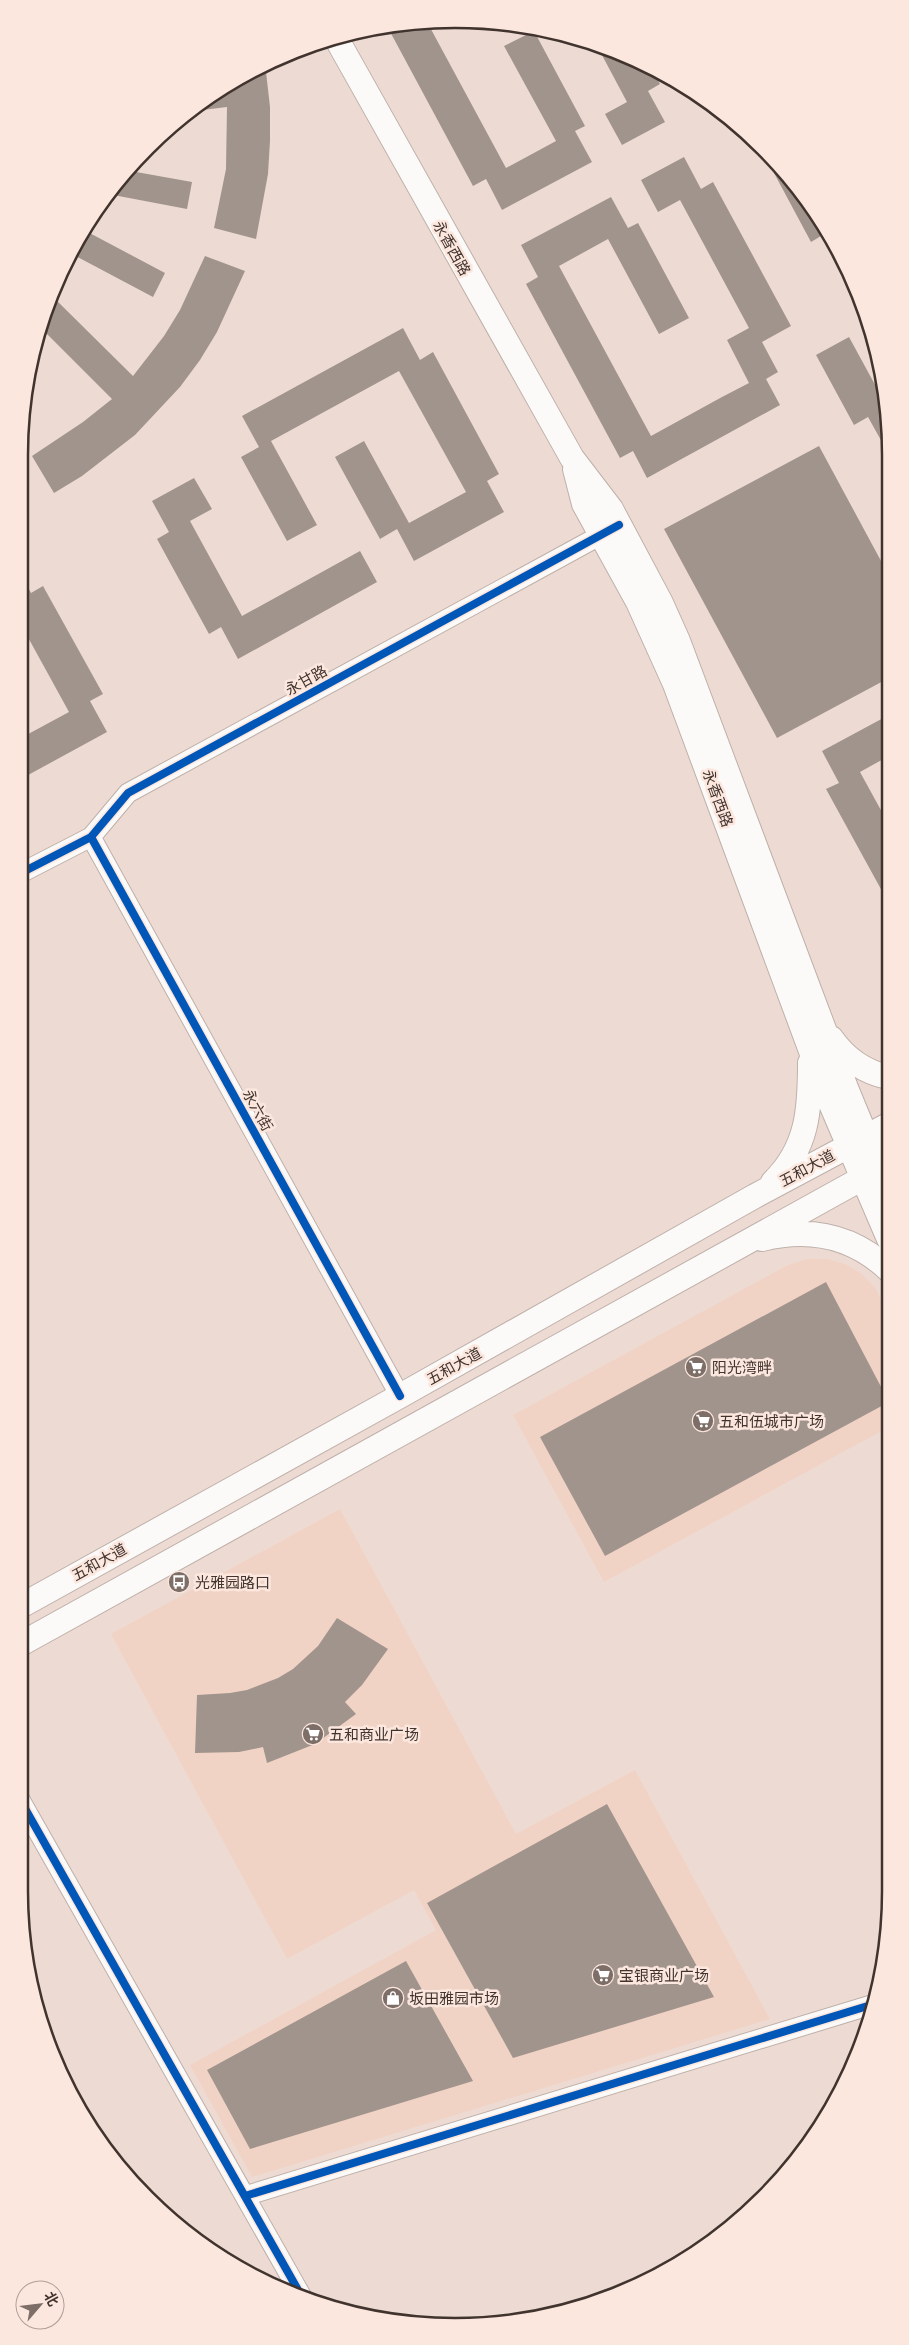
<svg xmlns="http://www.w3.org/2000/svg" width="909" height="2345" font-family="'IBM Plex Sans','Noto Sans SC',sans-serif">
  <style>
    .built { fill: #f1d3c5 }
    .building { fill: #a1948d }
    .lines { fill: none; stroke-linecap: round; stroke-linejoin: round }
    .minor-casing { stroke: #beb0aa; stroke-width: 21 }
    .major-casing { stroke: #beb0aa; stroke-width: 26 }
    .minor { stroke: #fcfaf8; stroke-width: 19 }
    .major { stroke: #fcfaf8; stroke-width: 24 }
    .cycleway-casing { stroke: #fce7de; stroke-width: 11 }
    .cycleway { stroke: #0057b8; stroke-width: 8 }
    .labels { text-anchor: middle; dominant-baseline: central; stroke-width: 5; stroke-linejoin: round; paint-order: stroke }
    .street-label { font-size: 15px; fill: #41342e; stroke: #fce7de }
    .poi-label { font-size: 15px; fill: #41342e; stroke: #fce7de; text-anchor: start }
    .rim { fill: none; stroke: #41342e; stroke-width: 2.5 }
  </style>
  <rect width="100%" height="100%" fill="#eddbd3"/>
  <path class="built" d="M807 1259H827L845 1264 862 1274 876 1289 889 1318V1427L604 1582 513 1415 788 1265Z
    M340 1509 516 1834 635 1770 770 2019 252 2177 190 2065 436 1930 414 1890 287 1959 111 1634Z"/>
  <path class="building" d="M426 20 506 168 556 141 504 46 534 31 585 126 575 131 592 162 502 210 486 179 473 186 387 26Z
    M595 42 653 71 660 84 648 91 665 122 622 145 605 114 627 102Z
    M265 63 270 107V141L268 174 256 239 214 228 226 169 227 107 186 112Z
    M684 157 701 189 713 182 791 326 762 342 778 372 766 379 780 405 647 478 633 451 620 458 526 284 538 277 521 245 611 197 628 228 638 223 689 318 659 334 608 239 559 266 651 436 722 397 749 383 727 340 749 328 680 200 658 212 641 180Z
    M783 168 826 233 811 242 774 173Z
    M125 170 192 182 187 209 108 194Z
    M82 229 165 273 153 297 70 253Z
    M205 256 245 271 217 332 200 360 180 387 135 435 82 476 54 493 32 456 83 422 112 399 40 327 42 315 51 295 133 376 164 336 180 310Z
    M403 328 420 360 433 352 499 474 487 481 504 512 414 561 397 529 380 539 335 457 364 441 409 523 466 492 399 371 271 441 317 525 287 541 241 457 259 447 242 416Z
    M849 337 879 392 884 389 886 397 887 451 868 417 854 425 816 355Z
    M819 446 887 572V679L777 738 664 529Z
    M194 478 212 509 190 521 242 616 360 551 377 582 238 659 221 627 209 634 157 539 169 532 152 501Z
    M19 570 31 593 43 586 103 694 90 701 107 732 19 780V739L69 712 19 621Z
    M887 716V757L860 772 888 823V902L826 789 839 783 822 751Z
    M826 1282 889 1402 605 1556 540 1437Z
    M337 1618 388 1649 362 1685 345 1702 356 1714 315 1744 267 1763 263 1747 239 1752 195 1753 197 1695 230 1693 247 1690 278 1678 293 1669 318 1646Z
    M607 1804 714 1997 513 2058 427 1903Z
    M406 1961 473 2081 250 2149 207 2070Z"/>
  <g class="lines">
    <g class="minor-casing">
      <path id="minor" d="M91 837 400 1396
        M19 874 91 837 128 793 612 529
        M19 1798 302 2297
        M245 2196 871 2005"/>
    </g>
    <g class="major-casing">
      <path id="major" d="M335 36 572 458 611 509 661 603 678 641 846 1088 888 1190
        M575 469 584 504 638 602 675 684 828 1097 889 1239
        M831 1038C845 1058 864 1072 888 1077
        M773 1182C808 1148 810 1109 810 1063
        M762 1239C810 1227 853 1236 889 1270
        M19 1607 400 1396 755 1196 888 1125
        M19 1645 888 1164"/>
    </g>
    <use href="#minor" class="minor"/>
    <use href="#major" class="major"/>
    <g class="cycleway-casing">
      <path id="cycleway" d="M91 837 400 1396
        M19 874 91 837 128 793 619 525
        M19 1798 302 2297
        M245 2196 871 2005"/>
    </g>
    <use href="#cycleway" class="cycleway"/>
  </g>
  <defs>
    <g id="supermarket-disc" transform="scale(1.125)"><circle r="9.5" fill="#7d6e68" stroke="#fce7de"/><path d="M-6-5.5h2.5l.6 2H6L4.5 2H-2.5L-4.4-4H-6ZM-1.5 3.2a1.3 1.3 0 1 0 .1 0ZM3 3.2a1.3 1.3 0 1 0 .1 0Z" fill="#fff"/></g>
    <g id="bus-disc" transform="scale(1.125)"><circle r="9.5" fill="#7d6e68" stroke="#fce7de"/><path d="M-5-6H5V4H4V6H2V4H-2V6H-4V4H-5ZM-3.5-4V0h7V-4ZM-3.5 1.2v1.5H-2V1.2ZM2 1.2v1.5H3.5V1.2Z" fill="#fff"/></g>
    <g id="shop-disc" transform="scale(1.125)"><circle r="9.5" fill="#7d6e68" stroke="#fce7de"/><path d="M-5-2.5h2.3a2.7 3.5 0 0 1 5.4 0H5L5.5 6h-11ZM-1.5-2.5h3a1.5 2.3 0 0 0-3 0Z" fill="#fff"/></g>
  </defs>
  <g fill-rule="evenodd">
    <use href="#supermarket-disc" x="696" y="1367"/>
    <use href="#supermarket-disc" x="703" y="1421"/>
    <use href="#bus-disc" x="179" y="1582"/>
    <use href="#supermarket-disc" x="313" y="1734"/>
    <use href="#supermarket-disc" x="603" y="1975"/>
    <use href="#shop-disc" x="393" y="1998"/>
  </g>
  <g class="labels">
    <g class="street-label">
      <text transform="translate(452 248) rotate(61)">永香西路</text>
      <text transform="translate(306 680) rotate(-29)">永甘路</text>
      <text transform="translate(718 798) rotate(70)">永香西路</text>
      <text transform="translate(258 1110) rotate(61)">永六街</text>
      <text transform="translate(807 1168) rotate(-28)">五和大道</text>
      <text transform="translate(454 1366) rotate(-29)">五和大道</text>
      <text transform="translate(99 1562) rotate(-29)">五和大道</text>
    </g>
    <g class="poi-label">
      <text x="712" y="1367">阳光湾畔</text>
      <text x="719" y="1421">五和伍城市广场</text>
      <text x="195" y="1582">光雅园路口</text>
      <text x="329" y="1734">五和商业广场</text>
      <text x="619" y="1975">宝银商业广场</text>
      <text x="409" y="1998">坂田雅园市场</text>
    </g>
  </g>
  <path d="M0 0H909V2345H0ZM455 28H455A427 427 0 0 1 882 455V1891A427 427 0 0 1 455 2318H455A427 427 0 0 1 28 1891V455A427 427 0 0 1 455 28Z" fill="#fce7de" fill-rule="evenodd"/>
  <path class="rim" d="M455 28H455A427 427 0 0 1 882 455V1891A427 427 0 0 1 455 2318H455A427 427 0 0 1 28 1891V455A427 427 0 0 1 455 28Z"/>
  <g transform="translate(40 2305) rotate(62)"><circle r="24" fill="#fce7de" stroke="#b19f98"/>
  <path d="M0-4L9 19L0 12L-9 19Z" fill="#7d6e68"/>
  <text y="-8" font-size="14" font-weight="bold" text-anchor="middle" fill="#41342e">北</text>
  </g>
</svg>
